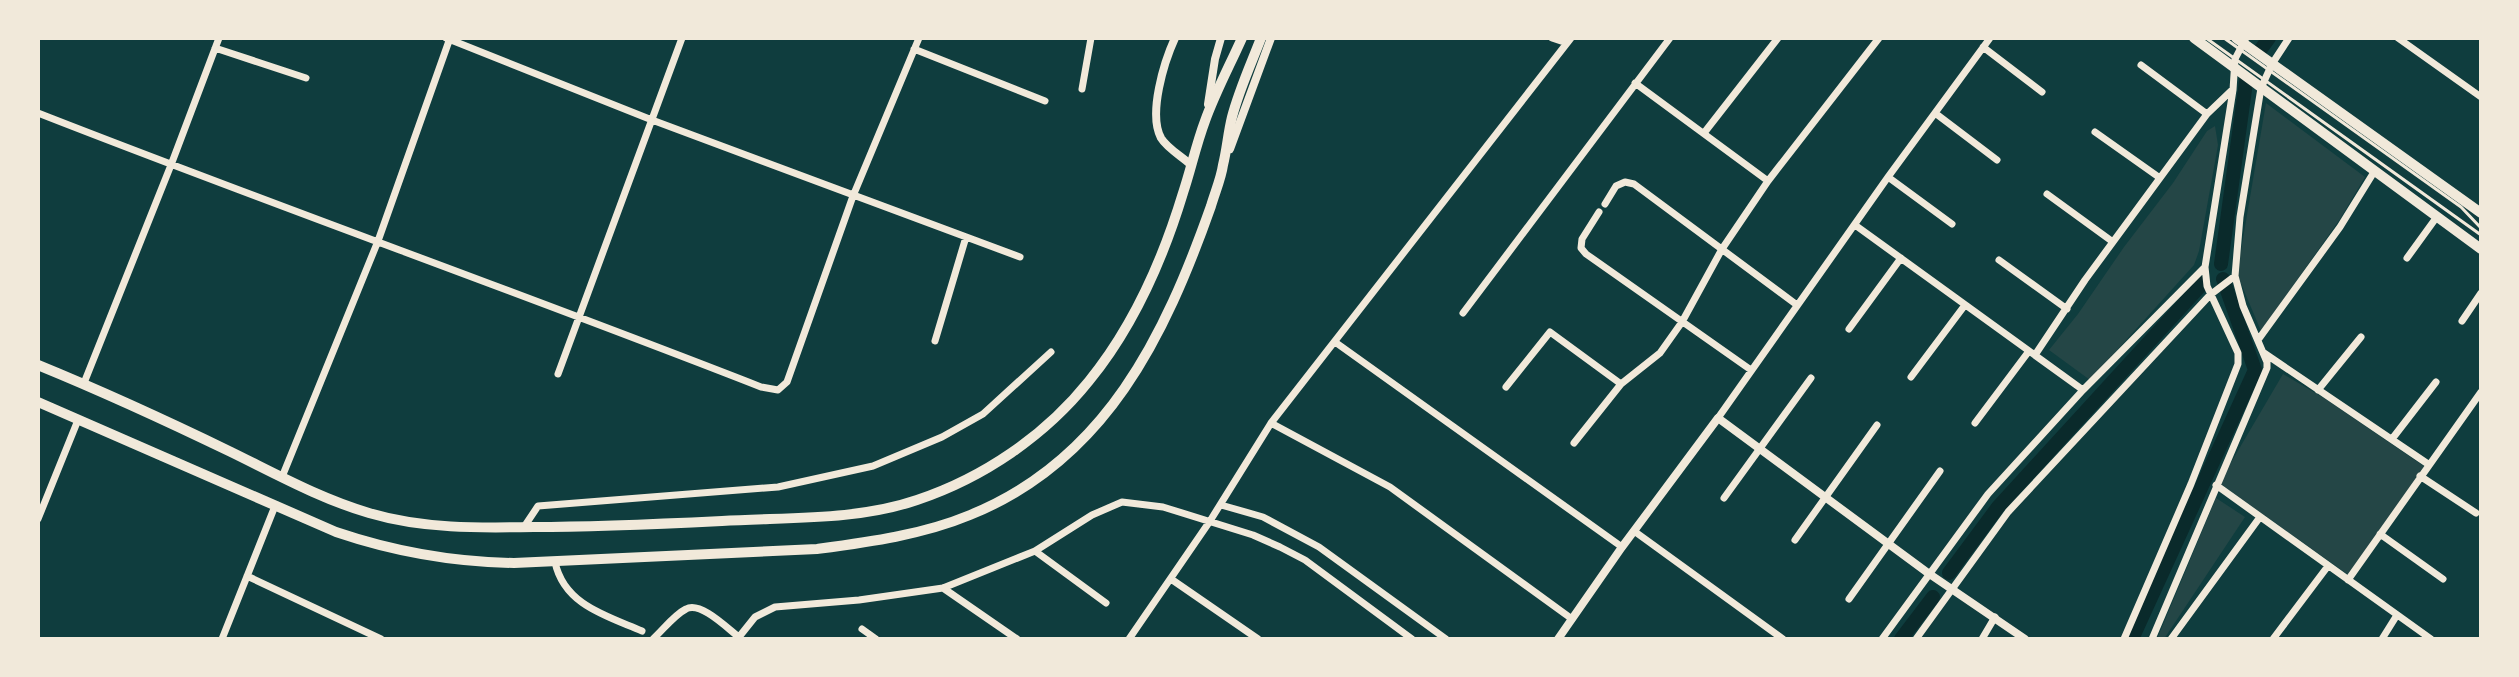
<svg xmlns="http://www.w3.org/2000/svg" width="2519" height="677" font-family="'Noto Serif',serif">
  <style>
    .green { fill: #244646 }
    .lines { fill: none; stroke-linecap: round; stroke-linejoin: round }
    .canal { stroke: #0a2a2b; stroke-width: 14 }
    .service { stroke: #f1e9da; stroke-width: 3 }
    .minor { stroke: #f1e9da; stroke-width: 7 }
    .tertiary { stroke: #f1e9da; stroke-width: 8 }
    .secondary { stroke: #f1e9da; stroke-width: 10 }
  </style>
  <rect width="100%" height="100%" fill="#0f3d3e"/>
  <path class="green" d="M2266 103 2365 177 2340 219 2261 331 2237 274Z
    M2215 126 2218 145 2199 251 2194 265 2090 380 2049 350 2078 314 2124 247 2173 183 2207 131Z
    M2283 374 2324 398 2428 469 2350 576 2219 483Z
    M2216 498 2245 517 2164 639H2157Z"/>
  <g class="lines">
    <path class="canal" d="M2261 49 2269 38
      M2221 264 2246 82
      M1949 573 1998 507 2203 283
      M1901 639 1933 597
      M2132 639 2255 370 2223 279"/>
    <path class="service" d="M2206 38 2481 235
      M2224 38 2461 207 2481 228"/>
    <path class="minor" d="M446 38 652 120 1020 257
      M1552 38 1567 43
      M2398 38 2481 97
      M1983 47 2042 92
      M215 48 306 78
      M914 49 1045 101
      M2141 65 2207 114
      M1635 83 1768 181
      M1082 89 1091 38
      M38 113C278 207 521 293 761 387L778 390 787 382 853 196 919 38
      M1935 113 1997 160
      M2095 132 2160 178
      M1704 133 1778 38
      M1888 177 1952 224
      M2047 194 2113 242
      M1605 204 1616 186 1625 182 1634 184 1797 305
      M1599 212 1582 239 1581 248 1586 254 1751 370
      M1855 225 2083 390
      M2407 258 2436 218
      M1999 260 2067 309
      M1463 313 1670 38
      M2462 321 2481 293
      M1849 329 1901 258
      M2258 340 2340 227 2374 172
      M935 341 966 237
      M1335 342 1622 547
      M2264 353 2428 464
      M2035 355 2085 280 2207 114 2231 91
      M558 374 682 38
      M1911 377 1965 305
      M84 383 171 165 219 38
      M1506 387 1550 332 1621 384
      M2318 390 2361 337
      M1718 418 1888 177 1990 38
      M1271 423 1390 487 1572 619
      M1975 423 2029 351
      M2392 439 2436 382
      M1574 443 1621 384 1660 353 1682 322 1722 249 1768 181 1879 38
      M2420 476 2476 513
      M282 477 378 241 450 38
      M2216 485 2431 639
      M1724 498 1811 378
      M1221 505 1263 517 1319 547 1446 639
      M38 519 78 420
      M524 527 538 506 778 487 873 466 942 437 983 414 1051 352
      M1634 531 1783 639
      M2380 534 2443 579
      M1795 540 1877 425
      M1035 551 1106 603
      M555 562C564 605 607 616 642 631
      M247 576 381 639
      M1171 579 1258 639
      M2348 580 2481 392
      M943 588 1017 639
      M1849 599 1940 471
      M862 629 876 639
      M739 637 755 617 775 607 859 600 943 588 1035 551 1092 515 1122 502 1163 507 1253 535 1280 547 1305 560 1412 639
      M222 639 275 506
      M653 639C663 630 674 615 686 609 701 601 728 629 740 638
      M1129 639 1210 521 1271 423 1571 38
      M1882 639 1988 494 2083 390 2205 267 2233 90 2235 59 2246 38
      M1916 639 2008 512 2210 295 2235 276
      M1982 639 1995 617
      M2124 639 2191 484 2238 364V353L2207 286 2205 267
      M2152 639 2267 368V362L2243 306 2235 276 2240 217 2261 88 2272 64 2289 38
      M2171 639 2260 517
      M2273 639 2328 566
      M2382 639 2397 615"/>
    <path class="tertiary" d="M1175 38C1164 62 1148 114 1161 138 1167 148 1181 156 1190 164
      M1208 104 1215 59 1221 38
      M1230 149 1271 38
      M1558 639 1622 547 1718 418 1928 573 2025 639"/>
    <path class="secondary" d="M2194 38 2481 249
      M2236 38 2481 213
      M38 365C104 392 167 421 231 452 276 474 321 499 369 513 423 529 478 528 534 527 597 527 660 524 722 521 786 517 856 521 917 500 983 478 1045 436 1089 381 1133 327 1163 259 1183 193 1191 169 1196 145 1205 121 1215 93 1230 65 1242 38
      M38 402 336 532C395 552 452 562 514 563L817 549C869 542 922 535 970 515 1106 460 1165 336 1211 206 1215 192 1221 179 1223 165 1227 149 1228 133 1232 117 1239 90 1251 64 1261 38"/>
  </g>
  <rect width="2519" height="677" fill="none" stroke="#f1e9da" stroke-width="80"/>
</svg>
